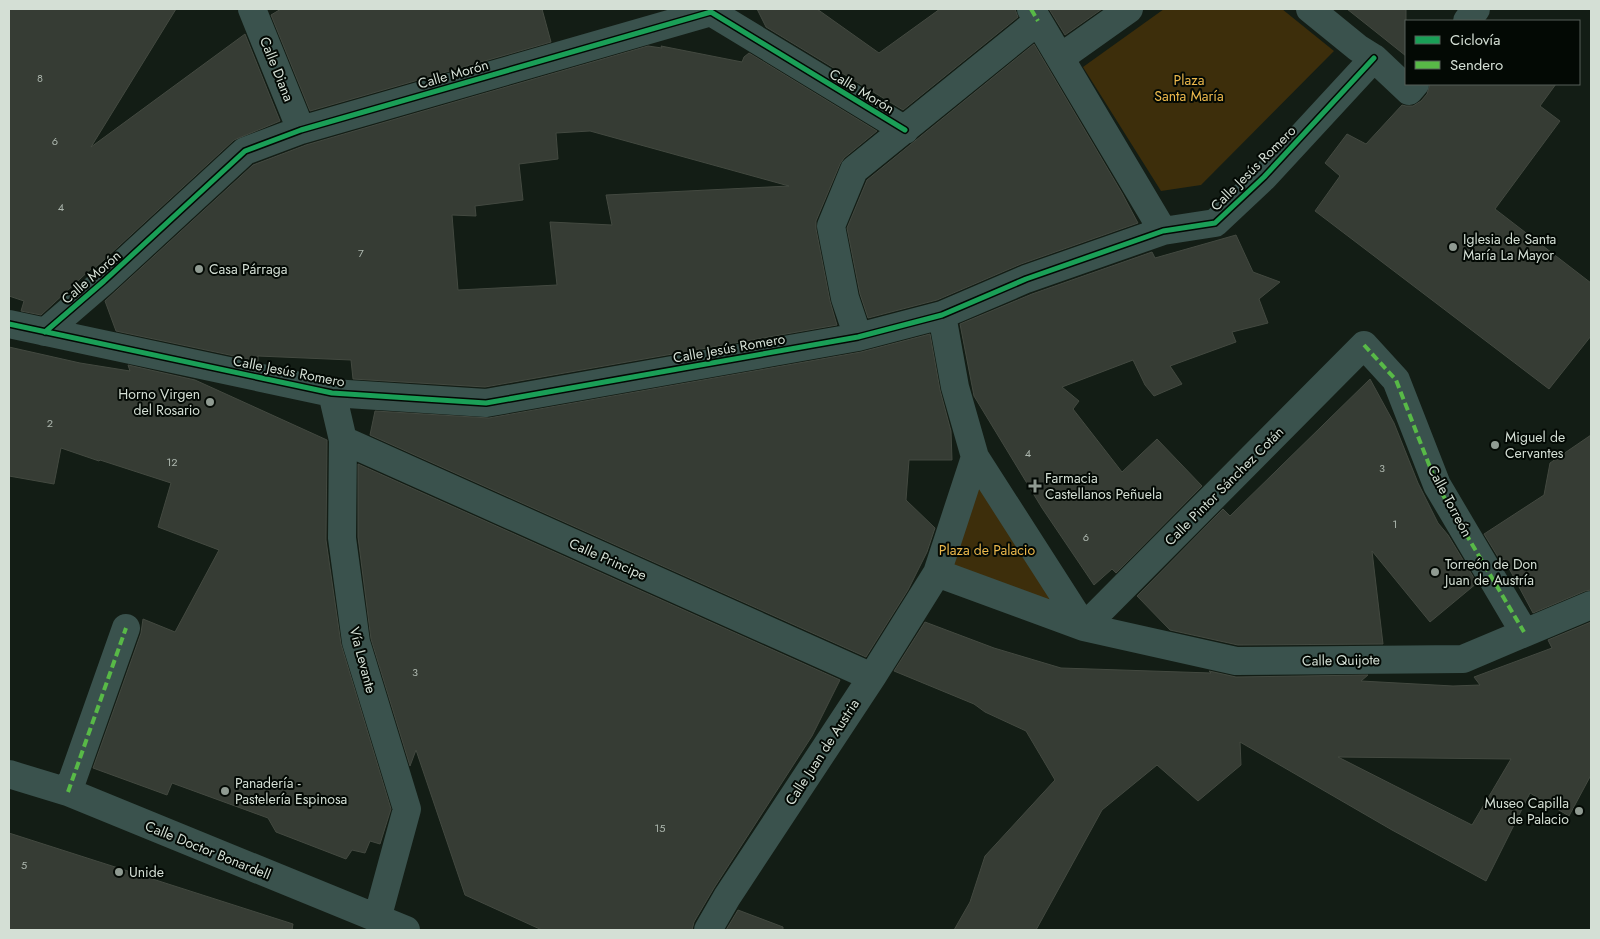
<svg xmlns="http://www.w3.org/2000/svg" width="1600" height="939" font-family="Jost,sans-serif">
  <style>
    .green { fill: #3d2e0b }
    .building { fill: #363c34; stroke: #434940; fill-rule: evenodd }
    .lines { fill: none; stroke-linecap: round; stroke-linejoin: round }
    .minor { stroke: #3a524d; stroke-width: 28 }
    .quiet { stroke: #58b947; stroke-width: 4; stroke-dasharray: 8 4; stroke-linecap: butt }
    .cycleway-casing { stroke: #030904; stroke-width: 8 }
    .cycleway { stroke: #1a9f57; stroke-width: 5 }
    .poi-dot { fill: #909b92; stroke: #030904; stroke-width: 2 }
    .labels { text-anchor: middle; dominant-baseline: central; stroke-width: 4; stroke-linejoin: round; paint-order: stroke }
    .number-label { font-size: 11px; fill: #acb6ad }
    .street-label { font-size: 14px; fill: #d4dfd5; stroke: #030904 }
    .park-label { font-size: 14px; fill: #ecb84c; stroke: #030904 }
    .poi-label { font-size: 14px; fill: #d4dfd5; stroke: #030904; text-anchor: start }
  </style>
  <rect width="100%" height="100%" fill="#131d15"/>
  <path class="green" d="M1164 9H1282L1334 51 1201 185 1161 191 1083 67Z
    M975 457 1084 627 937 573Z"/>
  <path class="building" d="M9 9H176L91 147 245 34 280 121 234 140 94 269 93 267 41 315 21 311 24 301 9 296Z
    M281 9H542L551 42 310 111 271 15Z
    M757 9H817L879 53 940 9H1015L1018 17 903 110 766 27Z
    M1049 9H1102L1065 35Z
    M1347 9H1406V56L1381 36Z
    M1034 44 1122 193 1138 223 1021 264 937 300 868 318 860 294 847 228 867 180Z
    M648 46 662 48 661 46 742 62 744 57 749 53 877 131 844 158 840 164 816 221V229L830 301 837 325 485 387 353 379 351 360 258 356V361L116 331 105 301 253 165 306 145ZM590 131 789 186 606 195 612 225 550 222 557 285 458 290 452 215 476 216 475 206 523 200 519 164 558 159 556 133Z
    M1430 84H1556L1540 106 1560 121 1495 209 1591 283V336L1549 389 1315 211 1340 176 1325 163 1347 134 1366 144 1402 105 1406 106H1413L1421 101 1427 94Z
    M1236 235 1253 272 1280 282 1259 299 1268 323 1232 332 1236 342 1170 366 1182 384 1154 396 1145 385 1133 360 1062 387 1079 401 1073 409 1122 472 1157 439 1202 486 1116 573 1112 569 1094 585 1042 508 974 396 960 324 1032 294 1152 252 1155 258Z
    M930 334 940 390 951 431 952 460H909L906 500 935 528 927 552 908 590 866 657 370 435 375 411 489 418 861 352Z
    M9 347 80 363 130 371 128 365 195 380 327 440 326 540 341 644 391 809 380 844 370 841 365 853 352 850 346 859 276 832 268 818 172 783 167 795 93 768 141 633 143 619 175 632 219 550 158 527 171 483 100 460 99 461 61 448 54 484 9 476Z
    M1370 379 1394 423 1418 483 1438 523 1448 535 1477 583 1430 622 1372 551 1383 644 1238 645 1170 630 1137 596 1223 509 1230 516Z
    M1591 435V590L1585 591 1533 613 1504 559 1501 562 1484 534 1544 495 1550 463Z
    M358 464 840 680 812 736 714 888 694 922 692 930H542L465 895 416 750 410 766 371 639 358 537Z
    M925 622 994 648 1061 668 1211 673 1209 671 1236 677 1368 675 1361 681 1453 686 1480 685 1474 677 1552 648 1548 640 1591 622V775L1569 816 1530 793 1486 881 1392 830 1240 742 1241 765 1198 801 1157 765 1102 810 1036 930H954L970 902 985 856 1055 780 1026 731 985 712 974 704 894 671ZM1338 757 1511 759 1472 825Z
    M9 833 293 924 292 930H9Z
    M738 910 783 927V930H726Z"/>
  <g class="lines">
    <path class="minor" d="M252 9 301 130
      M1031 9 1163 231
      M1310 9 1358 48 1374 58 1409 91 1415 84
      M1467 21 1476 9
      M1060 58 1129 9
      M942 315 955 387 975 457 1084 627
      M9 324 332 393 486 403 858 337 942 315 1026 279 1163 231 1215 223 1264 177 1374 58
      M45 332 104 281 245 151 301 130 711 12 905 130
      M858 337 845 298 831 226 854 170 1038 21
      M332 393 343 440 342 538 356 642 407 809 377 919
      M343 440 872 677
      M937 573 1084 627 1236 661 1463 659 1591 605
      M1084 627 1364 345 1396 380 1437 485 1524 632
      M9 774 68 792 406 930
      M68 792 126 628
      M708 930 727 897 872 677 937 573 975 457"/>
    <path class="quiet" d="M1031 9 1038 21
      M1364 345 1396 380 1437 485 1524 632
      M68 792 126 628"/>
    <g class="cycleway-casing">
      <path id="cycleway" d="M9 324 332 393 486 403 858 337 942 315 1026 279 1163 231 1215 223 1264 177 1374 58
        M45 332 104 281 245 151 301 130 711 12 905 130"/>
    </g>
    <use href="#cycleway" class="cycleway"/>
  </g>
  <g class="poi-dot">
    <circle cx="1453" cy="247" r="5"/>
    <circle cx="199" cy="269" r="5"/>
    <circle cx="210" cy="402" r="5"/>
    <circle cx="1495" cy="445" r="5"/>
    <path d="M1032.5 478.5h5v5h5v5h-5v5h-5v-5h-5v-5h5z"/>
    <circle cx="1435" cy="572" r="5"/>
    <circle cx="225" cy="791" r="5"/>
    <circle cx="1579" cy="811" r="5"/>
    <circle cx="119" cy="872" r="5"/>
  </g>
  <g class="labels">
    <g class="number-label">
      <text x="40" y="78">8</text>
      <text x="55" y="141">6</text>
      <text x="61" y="207">4</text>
      <text x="361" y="253">7</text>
      <text x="50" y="423">2</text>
      <text x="1028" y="453">4</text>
      <text x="172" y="462">12</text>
      <text x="1382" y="468">3</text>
      <text x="1395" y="524">1</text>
      <text x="1086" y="537">6</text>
      <text x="415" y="672">3</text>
      <text x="660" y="828">15</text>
      <text x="24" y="865">5</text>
    </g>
    <g class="street-label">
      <text transform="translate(277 69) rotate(68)">Calle Diana</text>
      <text transform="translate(453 74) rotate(-16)">Calle Morón</text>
      <text transform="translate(862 91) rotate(31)">Calle Morón</text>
      <text transform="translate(1253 168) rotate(-45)">Calle Jesús Romero</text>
      <text transform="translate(91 277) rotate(-41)">Calle Morón</text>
      <text transform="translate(729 348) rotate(-10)">Calle Jesús Romero</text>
      <text transform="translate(289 371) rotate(11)">Calle Jesús Romero</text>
      <text transform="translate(1224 486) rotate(-45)">Calle Pintor Sánchez Cotán</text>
      <text transform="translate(1450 501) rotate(62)">Calle Torreón</text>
      <text transform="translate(608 559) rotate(24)">Calle Principe</text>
      <text transform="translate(363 660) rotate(75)">Vía Levante</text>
      <text transform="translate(1341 660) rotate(-1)">Calle Quijote</text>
      <text transform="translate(822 752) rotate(-57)">Calle Juan de Austria</text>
      <text transform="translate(208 850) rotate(22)">Calle Doctor Bonardell</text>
    </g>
    <g class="park-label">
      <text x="1189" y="80">Plaza<tspan x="1189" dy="16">Santa María</tspan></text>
      <text x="987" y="550">Plaza de Palacio</text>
    </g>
    <g class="poi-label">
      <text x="1463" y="239">Iglesia de Santa<tspan x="1463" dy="16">María La Mayor</tspan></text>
      <text x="209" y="269">Casa Párraga</text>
      <text x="200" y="394" text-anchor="end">Horno Virgen<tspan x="200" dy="16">del Rosario</tspan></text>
      <text x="1505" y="437">Miguel de<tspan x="1505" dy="16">Cervantes</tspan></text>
      <text x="1045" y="478">Farmacia<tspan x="1045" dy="16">Castellanos Peñuela</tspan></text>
      <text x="1445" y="564">Torreón de Don<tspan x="1445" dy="16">Juan de Austría</tspan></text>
      <text x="235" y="783">Panadería -<tspan x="235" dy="16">Pastelería Espinosa</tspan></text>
      <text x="1569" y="803" text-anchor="end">Museo Capilla<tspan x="1569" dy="16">de Palacio</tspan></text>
      <text x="129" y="872">Unide</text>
    </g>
  </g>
  <rect width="1600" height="939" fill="none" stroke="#d4dfd5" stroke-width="20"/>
  <rect x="1405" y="20" width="175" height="65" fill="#030904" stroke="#575f58"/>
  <rect x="1415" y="36" width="25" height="8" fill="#1a9f57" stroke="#575f58"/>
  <text x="1450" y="45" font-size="15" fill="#d4dfd5">Ciclovía</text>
  <rect x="1415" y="61" width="25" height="8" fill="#58b947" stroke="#575f58"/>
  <text x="1450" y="70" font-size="15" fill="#d4dfd5">Sendero</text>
</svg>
